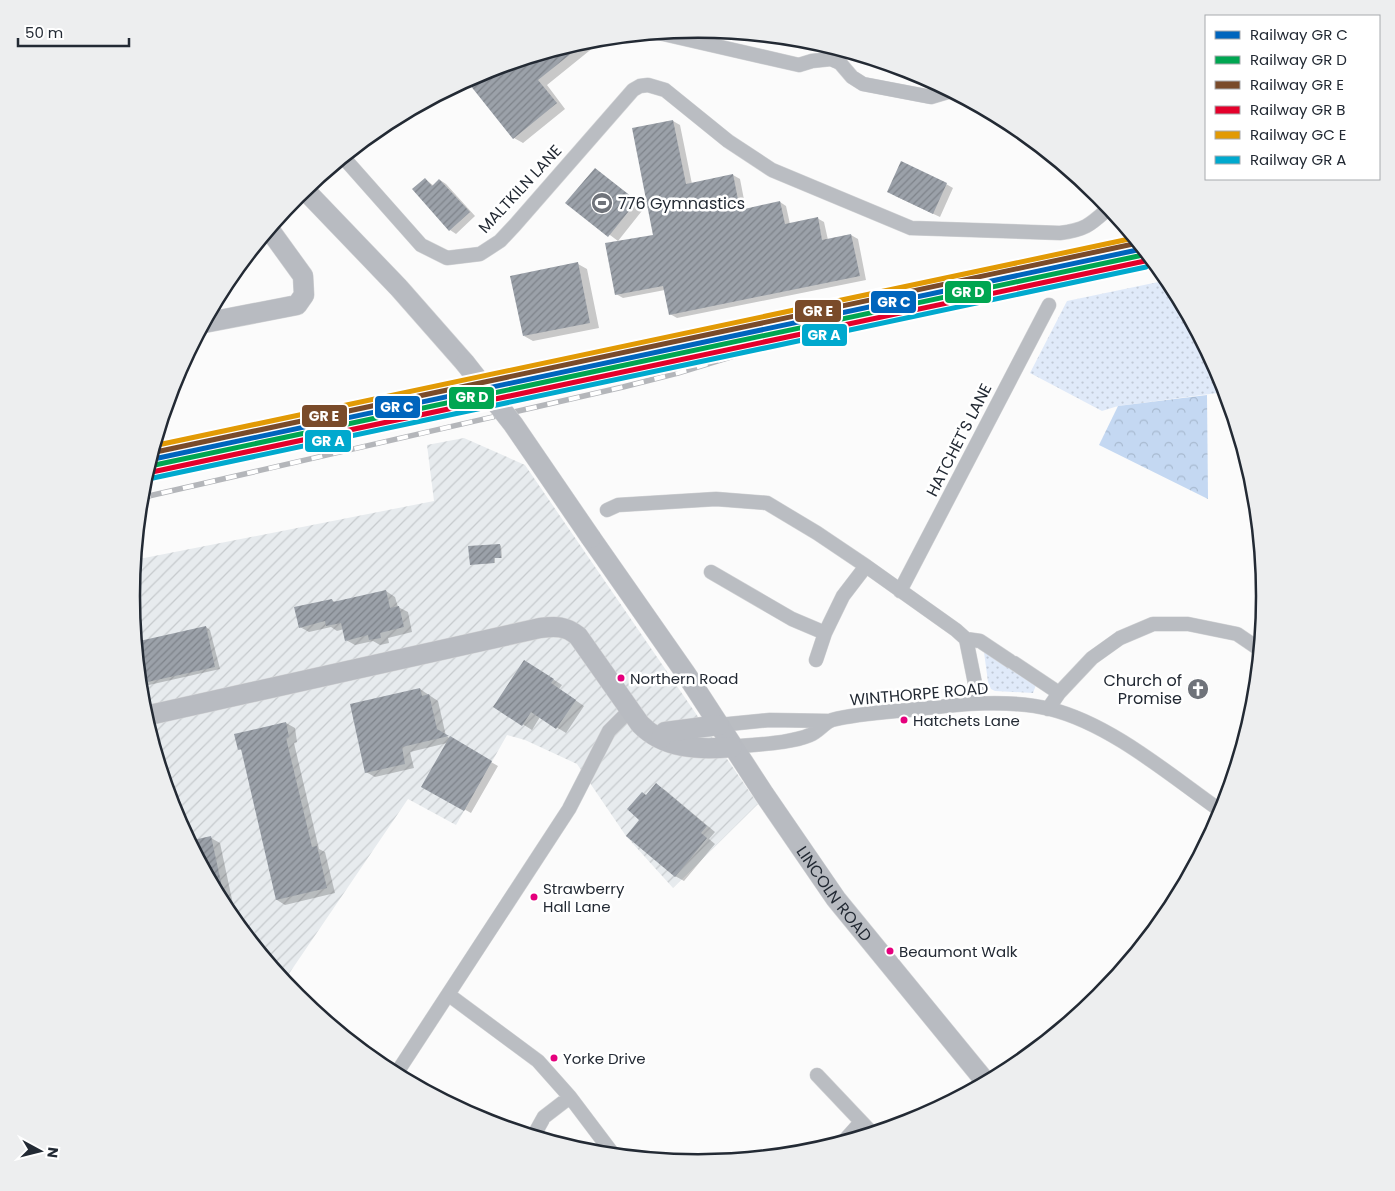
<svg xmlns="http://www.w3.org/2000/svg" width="1395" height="1191" font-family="Poppins,sans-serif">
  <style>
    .industrial { fill: url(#industrial-furrows) }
    .green { fill: url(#green-dots) }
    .forest { fill: url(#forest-crowns) }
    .shadow { fill: #0003 }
    .building { fill: url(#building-hatch) }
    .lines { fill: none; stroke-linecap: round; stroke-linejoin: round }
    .street-casing { stroke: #d4d5d7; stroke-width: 15 }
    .secondary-casing { stroke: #d4d5d7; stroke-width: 21 }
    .street { stroke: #babdc2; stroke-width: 14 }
    .secondary { stroke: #b8bbc1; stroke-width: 20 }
    .rail-casing { stroke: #b4b6ba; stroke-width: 5.5 }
    .rail { stroke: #fff; stroke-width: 4; stroke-dasharray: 11; stroke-linecap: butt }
    .secondary-bridge-casing { stroke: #d4d5d7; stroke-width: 21; stroke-linecap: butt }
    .secondary-bridge { stroke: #b8bbc1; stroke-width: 20 }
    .rail-1-casing { stroke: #fff; stroke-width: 9 }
    .rail-2-casing { stroke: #fff; stroke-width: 9 }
    .rail-3-casing { stroke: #fff; stroke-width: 9 }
    .rail-4-casing { stroke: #fff; stroke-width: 9 }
    .rail-5-casing { stroke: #fff; stroke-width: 9 }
    .rail-6-casing { stroke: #fff; stroke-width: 9 }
    .rail-1 { stroke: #0065bd; stroke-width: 5 }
    .rail-2 { stroke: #00a651; stroke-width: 5 }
    .rail-3 { stroke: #7a4b2a; stroke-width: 5 }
    .rail-4 { stroke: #e4002b; stroke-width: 5 }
    .rail-5 { stroke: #e29a05; stroke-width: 5 }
    .rail-6 { stroke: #00a9ce; stroke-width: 5 }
    .bus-dot { fill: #e5007d; stroke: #fff; stroke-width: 2 }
    .labels { text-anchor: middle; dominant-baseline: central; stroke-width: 5; stroke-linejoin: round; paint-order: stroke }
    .bus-label { font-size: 15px; fill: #232a34; stroke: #fff; text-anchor: start }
    .street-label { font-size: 16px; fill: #232a34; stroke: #fff }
    .poi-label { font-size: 16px; fill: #232a34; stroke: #fff; text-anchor: start }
    .rim { fill: none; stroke: #232a34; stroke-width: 2.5 }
    .line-badge { stroke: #fff; stroke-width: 2 }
    .badge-label { font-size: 14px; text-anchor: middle; font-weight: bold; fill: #fff }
  </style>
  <defs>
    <pattern id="industrial-furrows" width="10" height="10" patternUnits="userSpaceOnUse" patternTransform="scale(1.25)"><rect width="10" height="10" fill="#e7ebee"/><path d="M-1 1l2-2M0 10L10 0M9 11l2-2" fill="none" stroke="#c6cacd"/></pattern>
    <pattern id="green-dots" width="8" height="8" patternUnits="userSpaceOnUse" patternTransform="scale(1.25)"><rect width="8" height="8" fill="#e0eaf9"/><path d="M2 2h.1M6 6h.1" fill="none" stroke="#c0c9d6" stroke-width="1.8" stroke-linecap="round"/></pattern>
    <pattern id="forest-crowns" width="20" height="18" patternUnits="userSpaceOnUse" patternTransform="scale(1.25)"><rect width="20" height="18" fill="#c4d8f2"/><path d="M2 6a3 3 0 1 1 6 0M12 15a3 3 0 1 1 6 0" fill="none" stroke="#a8bad0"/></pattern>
    <pattern id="building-hatch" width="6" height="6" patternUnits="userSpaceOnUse" patternTransform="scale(1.25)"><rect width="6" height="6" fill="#9ba1a9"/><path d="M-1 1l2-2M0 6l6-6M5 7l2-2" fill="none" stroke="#7e838a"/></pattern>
  </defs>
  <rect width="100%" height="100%" fill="#fbfbfb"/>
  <path class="industrial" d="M464 438 525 465 758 804 673 888 626 836 577 764 525 740 507 735 456 825 408 799 284 981 226 910 174 812 142 706 131 595 134 560 434 501 427 445Z"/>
  <path class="green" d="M1168 280 1221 379 1225 392 1118 406 1102 411 1030 373 1067 301Z
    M984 652 1036 685 1033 693 995 691 991 689 988 682Z"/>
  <path class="forest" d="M1207 395 1208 499 1099 445 1118 406Z"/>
  <path class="shadow" d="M588 39 594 47 547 85 565 109 523 143 514 138 467 79 481 72Z
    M673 121 680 125 692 184 733 175 740 179 746 210 780 202 786 206 790 224 817 218 824 222 828 240 851 235 858 239 866 280 677 318 670 314 665 290 623 298 616 294 654 236Z
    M595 169 645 207 618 241 567 203Z
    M425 179 434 186 440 180 446 184 475 216 456 234 450 230Z
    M946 184 953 188 940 217 895 196Z
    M578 264 587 269 599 328 533 341 524 336Z
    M500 545 501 546 502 558H495V563L471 564Z
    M386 591 395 597 398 607 408 612 412 632 388 638 389 643 380 645 373 641 355 645 346 640 344 629 337 631 331 627 309 632 300 627 332 600 336 603Z
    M206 627 210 630 220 669 140 687 135 643Z
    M534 667 562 685 559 689 584 706 566 733 540 717 532 730 495 707Z
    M420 689 438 701 446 736 498 766 471 813 423 786 447 743 410 752 414 768 375 777 366 772Z
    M286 723 295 728 297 742 294 743 319 849 325 852 335 893 285 905 277 900 243 751 239 749Z
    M656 785 665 790 715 832 709 839 715 844 684 881 675 876 641 819Z
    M211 838 220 843 237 923 226 910 190 842Z"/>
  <path class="building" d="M588 40 538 80 557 103 513 139 466 80 481 72Z
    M673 120 686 184 733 174 740 210 780 201 785 224 818 217 822 240 851 234 860 276 669 315 663 286 615 295 605 243 653 235 632 128Z
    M901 161 947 183 933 214 887 192Z
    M595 168 637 201 608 237 565 203Z
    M425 178 432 186 439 179 470 212 449 231 412 189Z
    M578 262 590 323 523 336 510 276Z
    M500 544 501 558H494V563L470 565 468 546Z
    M386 590 390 608 399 606 404 627 380 633 381 638 369 640 368 635 345 641 341 623 326 626 325 621 299 628 294 607 332 599 333 602Z
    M206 626 215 667 143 683 135 642Z
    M524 660 554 679 551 683 576 700 556 729 531 712 522 726 493 707Z
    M420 688 422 696 429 694 437 729 449 736 402 747 405 764 365 773 350 704Z
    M286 722 289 737 286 738 312 847 317 846 327 888 276 900 241 749 238 750 234 734Z
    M450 736 492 761 464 811 421 787Z
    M656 783 707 826 701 833 707 838 675 877 626 836 639 820 627 809 642 792 646 795Z
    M211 836 225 901 222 902 189 841Z"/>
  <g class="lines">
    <g class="street-casing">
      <path id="street" d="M659 33 799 65 812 61 831 59 840 63 852 77 863 84 931 97 951 91
        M343 157 421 245 447 258 480 254 500 241 515 225 633 90 640 86 648 85 665 90 728 141 772 170 911 228 1060 233C1086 230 1091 224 1109 208
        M607 510 618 505 716 499 767 503 817 533 866 566 956 630 966 639 980 641 1010 661
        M711 572 792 619 825 633 843 596 866 566
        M900 591 1049 305
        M966 639 979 703
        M816 660 825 633
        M1014 663 1059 693
        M1048 709 1059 693 1092 658 1120 638 1153 624H1188L1237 634 1259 649
        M719 725 770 720 830 721
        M732 747C756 744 788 744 810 735 818 732 824 723 832 720 860 713 890 712 918 709 961 704 1008 699 1050 709 1111 724 1171 776 1221 811
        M449 995 538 1061 570 1097 613 1154
        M396 1074 569 809 609 731 630 710
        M817 1075 871 1132
        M534 1135 544 1117 570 1097
        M844 1141 861 1122"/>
    </g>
    <g class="secondary-casing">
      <g id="secondary">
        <path d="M304 189 399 288 465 363"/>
        <path d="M204 323 297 305 304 295 303 276 269 229"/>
        <path id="s1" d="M591 538 686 674 764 794 836 899 985 1081"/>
        <path d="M145 716 540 628C556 626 566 626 578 636L640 724C664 749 699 750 732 747"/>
        <path d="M661 738 665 732 719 725"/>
      </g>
    </g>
    <use href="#street" class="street"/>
    <use href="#secondary" class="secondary"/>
    <g class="rail-casing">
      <path id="rail" d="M140 498 623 387 678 373 840 324"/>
    </g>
    <use href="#rail" class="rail"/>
    <g class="secondary-bridge-casing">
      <path id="secondary-bridge" d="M465 363 513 424 591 538"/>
    </g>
    <use href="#secondary-bridge" class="secondary-bridge"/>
    <g class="rail-1-casing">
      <path id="rail-1" d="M149 460 1142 249"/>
    </g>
    <g class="rail-2-casing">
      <path id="rail-2" d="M150 466 1143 255"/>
    </g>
    <g class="rail-3-casing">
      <path id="rail-3" d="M151 453 1138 243"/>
    </g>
    <g class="rail-4-casing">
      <path id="rail-4" d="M152 472 1145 261"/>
    </g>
    <g class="rail-5-casing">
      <path id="rail-5" d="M153 446 1134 238"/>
    </g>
    <g class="rail-6-casing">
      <path id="rail-6" d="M153 478 1146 267"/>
    </g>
    <use href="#rail-1" class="rail-1"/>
    <use href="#rail-2" class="rail-2"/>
    <use href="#rail-3" class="rail-3"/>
    <use href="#rail-4" class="rail-4"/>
    <use href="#rail-5" class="rail-5"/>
    <use href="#rail-6" class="rail-6"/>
  </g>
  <defs>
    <g id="stadium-disc" transform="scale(1.125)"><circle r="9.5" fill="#6f737a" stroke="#fff"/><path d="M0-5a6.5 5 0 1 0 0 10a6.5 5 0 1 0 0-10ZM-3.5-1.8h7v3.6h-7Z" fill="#fff"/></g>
    <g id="church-disc" transform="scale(1.125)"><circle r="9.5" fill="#6f737a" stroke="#fff"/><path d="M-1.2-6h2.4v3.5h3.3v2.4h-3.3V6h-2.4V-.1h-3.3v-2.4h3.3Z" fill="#fff"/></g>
  </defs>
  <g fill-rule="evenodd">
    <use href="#stadium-disc" x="602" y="203"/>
    <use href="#church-disc" x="1198" y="689"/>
  </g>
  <g class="bus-dot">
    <circle cx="621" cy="678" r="4.5"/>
    <circle cx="904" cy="720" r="4.5"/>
    <circle cx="534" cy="897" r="4.5"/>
    <circle cx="890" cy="951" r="4.5"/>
    <circle cx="554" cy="1058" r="4.5"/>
  </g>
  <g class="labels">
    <g class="bus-label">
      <text x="630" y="678">Northern Road</text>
      <text x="913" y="720">Hatchets Lane</text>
      <text x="543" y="888">Strawberry<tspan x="543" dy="18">Hall Lane</tspan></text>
      <text x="899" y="951">Beaumont Walk</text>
      <text x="563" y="1058">Yorke Drive</text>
    </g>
    <g class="street-label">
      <text transform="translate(520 189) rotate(-47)">MALTKILN LANE</text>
      <text transform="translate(959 440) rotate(-63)">HATCHET'S LANE</text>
      <text transform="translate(919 694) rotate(-5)">WINTHORPE ROAD</text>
      <text stroke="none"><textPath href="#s1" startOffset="431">LINCOLN ROAD</textPath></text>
    </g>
    <g class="poi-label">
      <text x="618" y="203">776 Gymnastics</text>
      <text x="1182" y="680" text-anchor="end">Church of<tspan x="1182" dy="18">Promise</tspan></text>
    </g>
  </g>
  <path d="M0 0H1395V1191H0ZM140 596a558 558 0 1 1 1116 0a558 558 0 1 1-1116 0Z" fill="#edeeef" fill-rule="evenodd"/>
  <path class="rim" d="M140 596a558 558 0 1 1 1116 0a558 558 0 1 1-1116 0Z"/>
  <g class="line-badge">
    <rect x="944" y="280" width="48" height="24" rx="5" fill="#00a651"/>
    <rect x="870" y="290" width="47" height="24" rx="5" fill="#0065bd"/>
    <rect x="794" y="299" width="48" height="24" rx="5" fill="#7a4b2a"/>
    <rect x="801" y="323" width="47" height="24" rx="5" fill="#00a9ce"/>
    <rect x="448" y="386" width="47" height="24" rx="5" fill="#00a651"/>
    <rect x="374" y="395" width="47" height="24" rx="5" fill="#0065bd"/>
    <rect x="301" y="404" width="47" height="24" rx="5" fill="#7a4b2a"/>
    <rect x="304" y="429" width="48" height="24" rx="5" fill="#00a9ce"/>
  </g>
  <g class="badge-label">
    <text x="968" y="297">GR D</text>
    <text x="894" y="307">GR C</text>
    <text x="818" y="316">GR E</text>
    <text x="824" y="340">GR A</text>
    <text x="472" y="402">GR D</text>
    <text x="397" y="412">GR C</text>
    <text x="324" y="421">GR E</text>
    <text x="328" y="446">GR A</text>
  </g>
  <rect x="1205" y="15" width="175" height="165" fill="#ffffff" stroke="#a7aaae"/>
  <rect x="1215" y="31" width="25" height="8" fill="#0065bd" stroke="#a7aaae"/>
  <text x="1250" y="40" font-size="15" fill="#232a34">Railway GR C</text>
  <rect x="1215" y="56" width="25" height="8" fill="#00a651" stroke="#a7aaae"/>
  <text x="1250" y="65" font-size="15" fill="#232a34">Railway GR D</text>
  <rect x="1215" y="81" width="25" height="8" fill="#7a4b2a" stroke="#a7aaae"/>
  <text x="1250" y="90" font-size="15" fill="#232a34">Railway GR E</text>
  <rect x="1215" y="106" width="25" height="8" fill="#e4002b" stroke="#a7aaae"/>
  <text x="1250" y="115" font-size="15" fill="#232a34">Railway GR B</text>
  <rect x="1215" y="131" width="25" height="8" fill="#e29a05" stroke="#a7aaae"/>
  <text x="1250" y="140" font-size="15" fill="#232a34">Railway GC E</text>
  <rect x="1215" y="156" width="25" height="8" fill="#00a9ce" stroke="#a7aaae"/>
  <text x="1250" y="165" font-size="15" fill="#232a34">Railway GR A</text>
  <g transform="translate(40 1151) rotate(97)" stroke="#ffffff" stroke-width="4" paint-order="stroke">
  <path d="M0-4L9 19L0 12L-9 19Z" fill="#232a34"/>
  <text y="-8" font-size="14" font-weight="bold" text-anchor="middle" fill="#232a34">N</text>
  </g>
  <path d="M18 38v8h111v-8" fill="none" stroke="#232a34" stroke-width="2.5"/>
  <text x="25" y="38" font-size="15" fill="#232a34" stroke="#ffffff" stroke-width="4" paint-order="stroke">50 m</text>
</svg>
